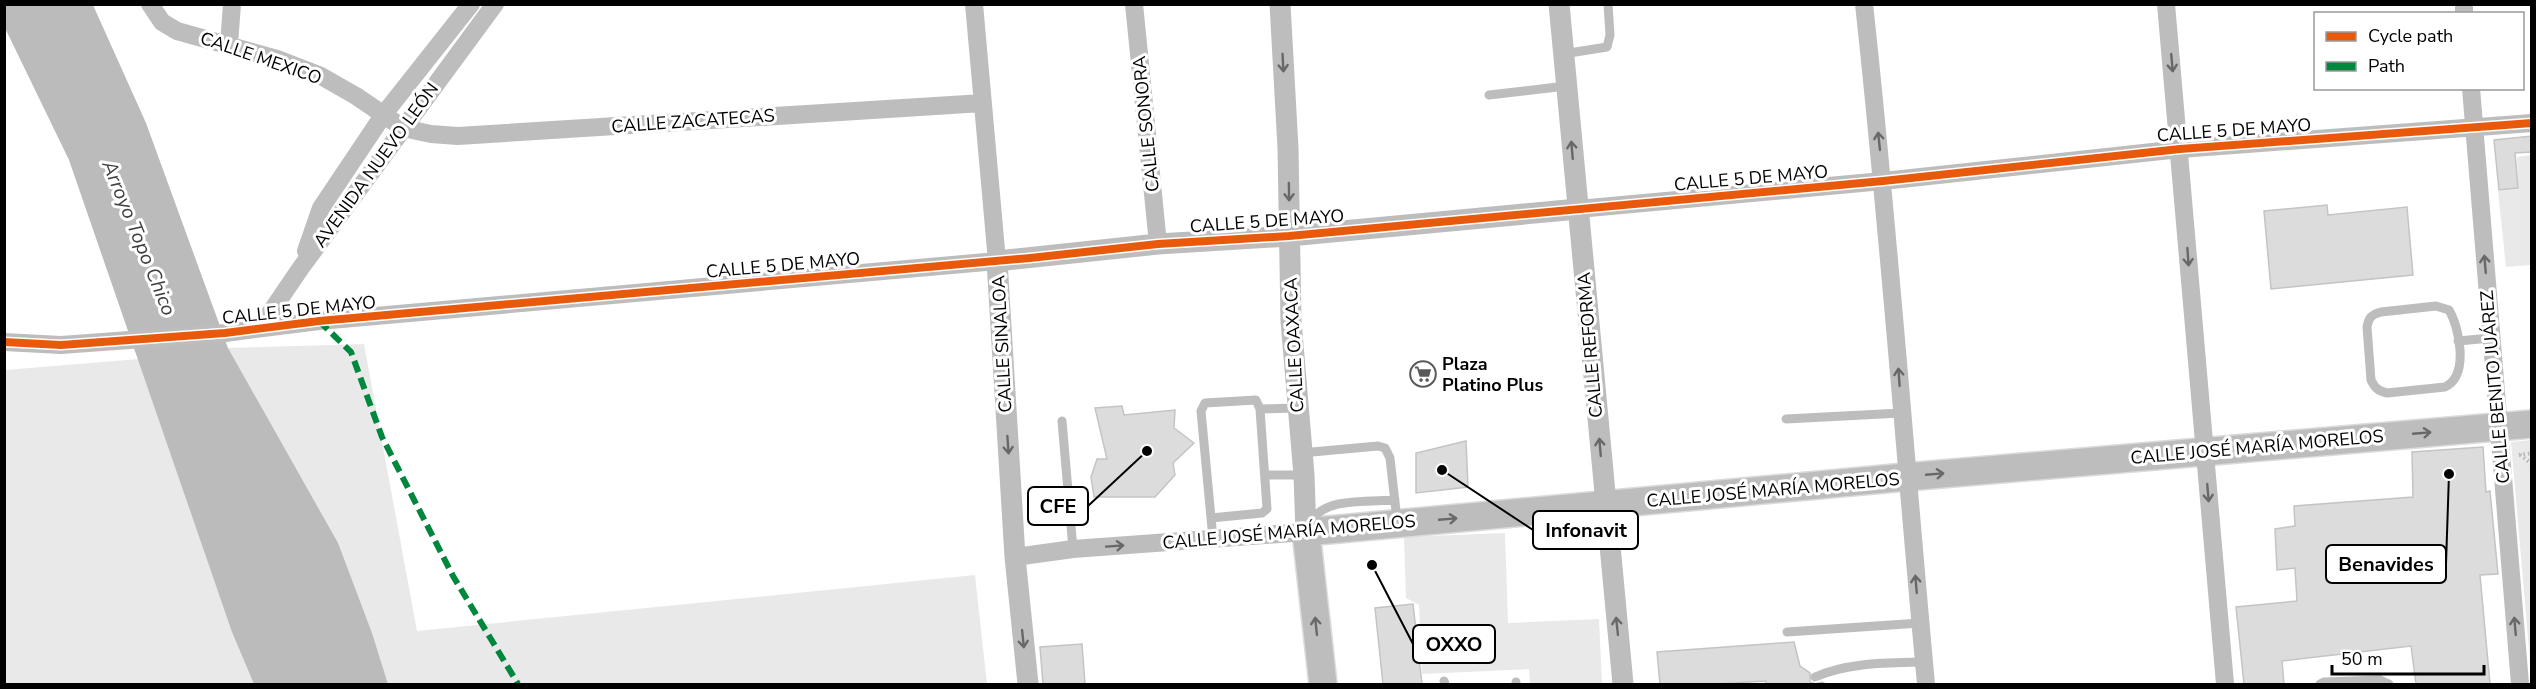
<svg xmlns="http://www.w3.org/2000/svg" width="2536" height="689" font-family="'Nunito Sans',sans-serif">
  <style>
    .green { fill: #e9e9e9 }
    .water { fill: #bbb }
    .building { fill: #dcdcdc; stroke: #c4c4c4; stroke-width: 1.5 }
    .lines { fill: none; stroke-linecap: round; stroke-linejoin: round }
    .primary-casing { stroke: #dbdbdb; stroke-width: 30 }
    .path { stroke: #b8b8b8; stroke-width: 4; stroke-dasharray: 1.5 3; stroke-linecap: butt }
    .service { stroke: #bdbdbd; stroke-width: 9 }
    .minor { stroke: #bdbdbd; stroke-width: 18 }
    .tertiary { stroke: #bdbdbd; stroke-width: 21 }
    .primary { stroke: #bdbdbd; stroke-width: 27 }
    .quiet { stroke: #00873e; stroke-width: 6; stroke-dasharray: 12 6; stroke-linecap: butt }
    .cycleway-casing { stroke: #fff; stroke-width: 11 }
    .cycleway { stroke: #e8590c; stroke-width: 8 }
    .oneway { stroke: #686868 }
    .labels { text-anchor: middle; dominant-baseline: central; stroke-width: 6; stroke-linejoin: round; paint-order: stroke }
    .street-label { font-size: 18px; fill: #000; stroke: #fff }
    .poi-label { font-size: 18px; font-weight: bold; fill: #000; stroke: #fff; text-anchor: start }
    .water-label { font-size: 20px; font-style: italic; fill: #3f3f3f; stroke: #fff }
    .leader { fill: none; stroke: #000; stroke-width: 2 }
    .callout-dot { fill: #000; stroke: #fff; stroke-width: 2 }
    .callout { fill: #fff; stroke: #000; stroke-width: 2 }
    .callout-label { font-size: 20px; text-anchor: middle; font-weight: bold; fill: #000 }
  </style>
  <rect width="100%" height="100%" fill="#fff"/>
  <path class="green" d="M2531 155V265L2506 267 2498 191 2518 189 2517 157Z
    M364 344 417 631 975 575 987 684H388L372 633 228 348Z
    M139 359 259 684H5V370Z
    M2531 440H2532L2531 672 2511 442Z
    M1505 533 1508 623 1599 619 1602 684H1530L1529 669 1422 674 1419 605 1406 598 1404 537Z"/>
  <path class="water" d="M5 5H93L146 123 228 348 338 543 372 633 388 684H254L232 632 69 160 5 28Z"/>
  <path class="building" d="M2532 136V152L2515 153 2518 188 2499 190 2494 140Z
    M2327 205 2328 215 2407 207 2413 275 2271 289 2264 211Z
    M1122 406 1124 415 1175 410 1174 428 1194 443 1173 463 1175 475 1155 497H1094L1091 477 1097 459H1107L1095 408Z
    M1466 441 1468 487 1416 493V453Z
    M2483 447 2486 492 2490 491 2498 574 2480 575 2490 684H2416L2411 646 2282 661 2284 684H2244L2236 607 2297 601 2295 568 2277 570 2275 529 2295 526 2294 506 2413 497 2412 452Z
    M1413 604 1422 684H1383L1375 608Z
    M1794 642 1800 666 1810 673V682L1815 684 1822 682 1826 684H1766V681L1715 684H1660L1657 652Z
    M1082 644 1085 684H1043L1040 647Z"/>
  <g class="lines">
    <g class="primary-casing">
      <path id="primary" d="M1323 684 1306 532 1906 477 2532 424"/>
    </g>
    <path class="path" d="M2519 455 2532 453
      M2520 455 2532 464"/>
    <path class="service" d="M1563 54 1607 47 1610 35 1608 4
      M1489 95 1566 86
      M2436 306 2449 310C2460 329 2469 376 2445 387L2387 393C2378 391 2375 388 2371 380L2367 327C2369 317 2371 315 2381 312Z
      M2458 341 2491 338
      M1260 409 1297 408
      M1786 419 1901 413
      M1062 421 1073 549
      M1301 453 1378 446 1385 448 1390 458 1397 520
      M1266 475H1304
      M1211 518 1262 513 1267 509 1260 409 1256 400 1205 403 1201 411 1213 539
      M1311 522C1324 497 1369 502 1395 500
      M1787 632 1920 623
      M1815 677C1849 662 1887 663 1923 662
      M1444 681 1445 684
      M1516 682V684
      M2320 684 2324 682 2380 680 2389 684"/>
    <path class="minor" d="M150 4 162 22 177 31 277 59 321 76 356 96 403 128 431 134 458 136 983 103
      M1134 4 1158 244
      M1864 4C1889 231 1905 458 1926 684
      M2166 4 2225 684
      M2464 4V14
      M229 44 232 4
      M2471 88 2520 684
      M1578 209 1883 181 2180 149 2532 123
      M306 251 321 208 384 114 471 4
      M260 328 300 269 495 4
      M4 342 61 345 225 333 319 321 997 261 974 4
      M1015 557 1073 549 1306 532"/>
    <path class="tertiary" d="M1280 4 1288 148 1291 321 1304 475 1306 532
      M1559 4 1623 684
      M1028 684 1015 557 997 261 1158 244 1289 236 1578 209"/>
    <use href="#primary" class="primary"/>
    <path class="quiet" d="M319 321 351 352 382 437 453 576 518 684"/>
    <g class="cycleway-casing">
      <path id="cycleway" d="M4 342 61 345 225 333 319 321 1030 258 1158 244 1289 236 1883 181 2180 149 2532 123"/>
    </g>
    <use href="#cycleway" class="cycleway"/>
  </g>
  <defs><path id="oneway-shaft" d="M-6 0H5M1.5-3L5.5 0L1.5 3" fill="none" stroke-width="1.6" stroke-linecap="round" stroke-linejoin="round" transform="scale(1.5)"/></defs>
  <g class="oneway">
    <use href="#oneway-shaft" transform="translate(1283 63) rotate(87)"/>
    <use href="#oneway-shaft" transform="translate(2172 63) rotate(85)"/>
    <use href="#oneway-shaft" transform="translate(1879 141) rotate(-96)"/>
    <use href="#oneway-shaft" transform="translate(1572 150) rotate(-95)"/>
    <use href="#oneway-shaft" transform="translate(1289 192) rotate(89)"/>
    <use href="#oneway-shaft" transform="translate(2188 257) rotate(86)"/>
    <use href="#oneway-shaft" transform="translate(2485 264) rotate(-95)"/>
    <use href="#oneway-shaft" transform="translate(1899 377) rotate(-94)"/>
    <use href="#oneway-shaft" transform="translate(2422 433) rotate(-5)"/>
    <use href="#oneway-shaft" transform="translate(1008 445) rotate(86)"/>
    <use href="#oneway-shaft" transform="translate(1600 447) rotate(-95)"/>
    <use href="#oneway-shaft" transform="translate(1935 474) rotate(-5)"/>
    <use href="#oneway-shaft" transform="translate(2208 493) rotate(85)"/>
    <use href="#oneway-shaft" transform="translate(1448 519) rotate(-5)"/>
    <use href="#oneway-shaft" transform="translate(1115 546) rotate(-4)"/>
    <use href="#oneway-shaft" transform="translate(1916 584) rotate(-95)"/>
    <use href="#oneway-shaft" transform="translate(1316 626) rotate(-96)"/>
    <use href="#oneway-shaft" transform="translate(1617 626) rotate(-96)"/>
    <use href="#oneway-shaft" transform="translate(2515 626) rotate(-95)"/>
    <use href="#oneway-shaft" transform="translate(1023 639) rotate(84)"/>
  </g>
  <defs>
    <g id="supermarket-ring" transform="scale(1.35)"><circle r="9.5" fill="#fff" stroke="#595959" stroke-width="1.5"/><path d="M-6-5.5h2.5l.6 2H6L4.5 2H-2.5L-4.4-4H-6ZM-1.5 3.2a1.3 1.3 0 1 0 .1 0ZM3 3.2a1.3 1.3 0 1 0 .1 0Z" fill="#595959"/></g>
  </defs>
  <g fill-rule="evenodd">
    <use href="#supermarket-ring" x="1423" y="374"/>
  </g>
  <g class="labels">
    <g class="street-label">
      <text transform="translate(261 58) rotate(19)">CALLE MEXICO</text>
      <text transform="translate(693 121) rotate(-4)">CALLE ZACATECAS</text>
      <text transform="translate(1146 124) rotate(-96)">CALLE SONORA</text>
      <text transform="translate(2234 130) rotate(-4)">CALLE 5 DE MAYO</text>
      <text transform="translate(376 165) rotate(-54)">AVENIDA NUEVO LEÓN</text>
      <text transform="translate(1751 178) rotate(-5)">CALLE 5 DE MAYO</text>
      <text transform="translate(1267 221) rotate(-4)">CALLE 5 DE MAYO</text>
      <text transform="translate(783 265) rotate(-5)">CALLE 5 DE MAYO</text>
      <text transform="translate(299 310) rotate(-6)">CALLE 5 DE MAYO</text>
      <text transform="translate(1002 344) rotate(-93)">CALLE SINALOA</text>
      <text transform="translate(1294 345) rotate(-93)">CALLE OAXACA</text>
      <text transform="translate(1590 345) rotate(-95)">CALLE REFORMA</text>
      <text transform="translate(2495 387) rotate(-95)">CALLE BENITO JUÁREZ</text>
      <text transform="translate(2257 447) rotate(-5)">CALLE JOSÉ MARÍA MORELOS</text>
      <text transform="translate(1773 490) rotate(-5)">CALLE JOSÉ MARÍA MORELOS</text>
      <text transform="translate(1289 532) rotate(-5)">CALLE JOSÉ MARÍA MORELOS</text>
    </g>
    <g class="poi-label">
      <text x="1442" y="364">Plaza<tspan x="1442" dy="21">Platino Plus</tspan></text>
    </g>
    <g class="water-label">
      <text transform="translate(139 238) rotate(68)">Arroyo Topo Chico</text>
    </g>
  </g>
  <path class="leader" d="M1147 451L1088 506M1442 470L1533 530M2449 474L2446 564M1372 565L1413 644"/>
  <g class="callout-dot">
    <circle cx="1147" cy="451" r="6"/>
    <circle cx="1442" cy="470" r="6"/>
    <circle cx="2449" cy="474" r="6"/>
    <circle cx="1372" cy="565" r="6"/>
  </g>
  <g class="callout">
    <rect x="1028" y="487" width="60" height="38" rx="6"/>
    <rect x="1533" y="511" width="105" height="38" rx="6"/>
    <rect x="2326" y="545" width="120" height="38" rx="6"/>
    <rect x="1413" y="625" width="82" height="38" rx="6"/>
  </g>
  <g class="callout-label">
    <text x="1058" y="513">CFE</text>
    <text x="1586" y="537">Infonavit</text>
    <text x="2386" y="571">Benavides</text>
    <text x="1454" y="651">OXXO</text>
  </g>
  <rect width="2536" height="689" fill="none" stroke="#000000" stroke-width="12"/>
  <rect x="2314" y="12" width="210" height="78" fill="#ffffff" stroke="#999999" stroke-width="1.5"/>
  <rect x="2326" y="32" width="30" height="9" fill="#e8590c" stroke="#999999" stroke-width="1.5"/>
  <text x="2368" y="42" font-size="18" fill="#000000">Cycle path</text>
  <rect x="2326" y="62" width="30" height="9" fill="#00873e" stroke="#999999" stroke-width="1.5"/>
  <text x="2368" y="72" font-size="18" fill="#000000">Path</text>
  <path d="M2332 665v9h152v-9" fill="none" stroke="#000000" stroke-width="3"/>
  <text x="2341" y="665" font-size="18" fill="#000000" stroke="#ffffff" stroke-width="4.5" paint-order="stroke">50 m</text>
</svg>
